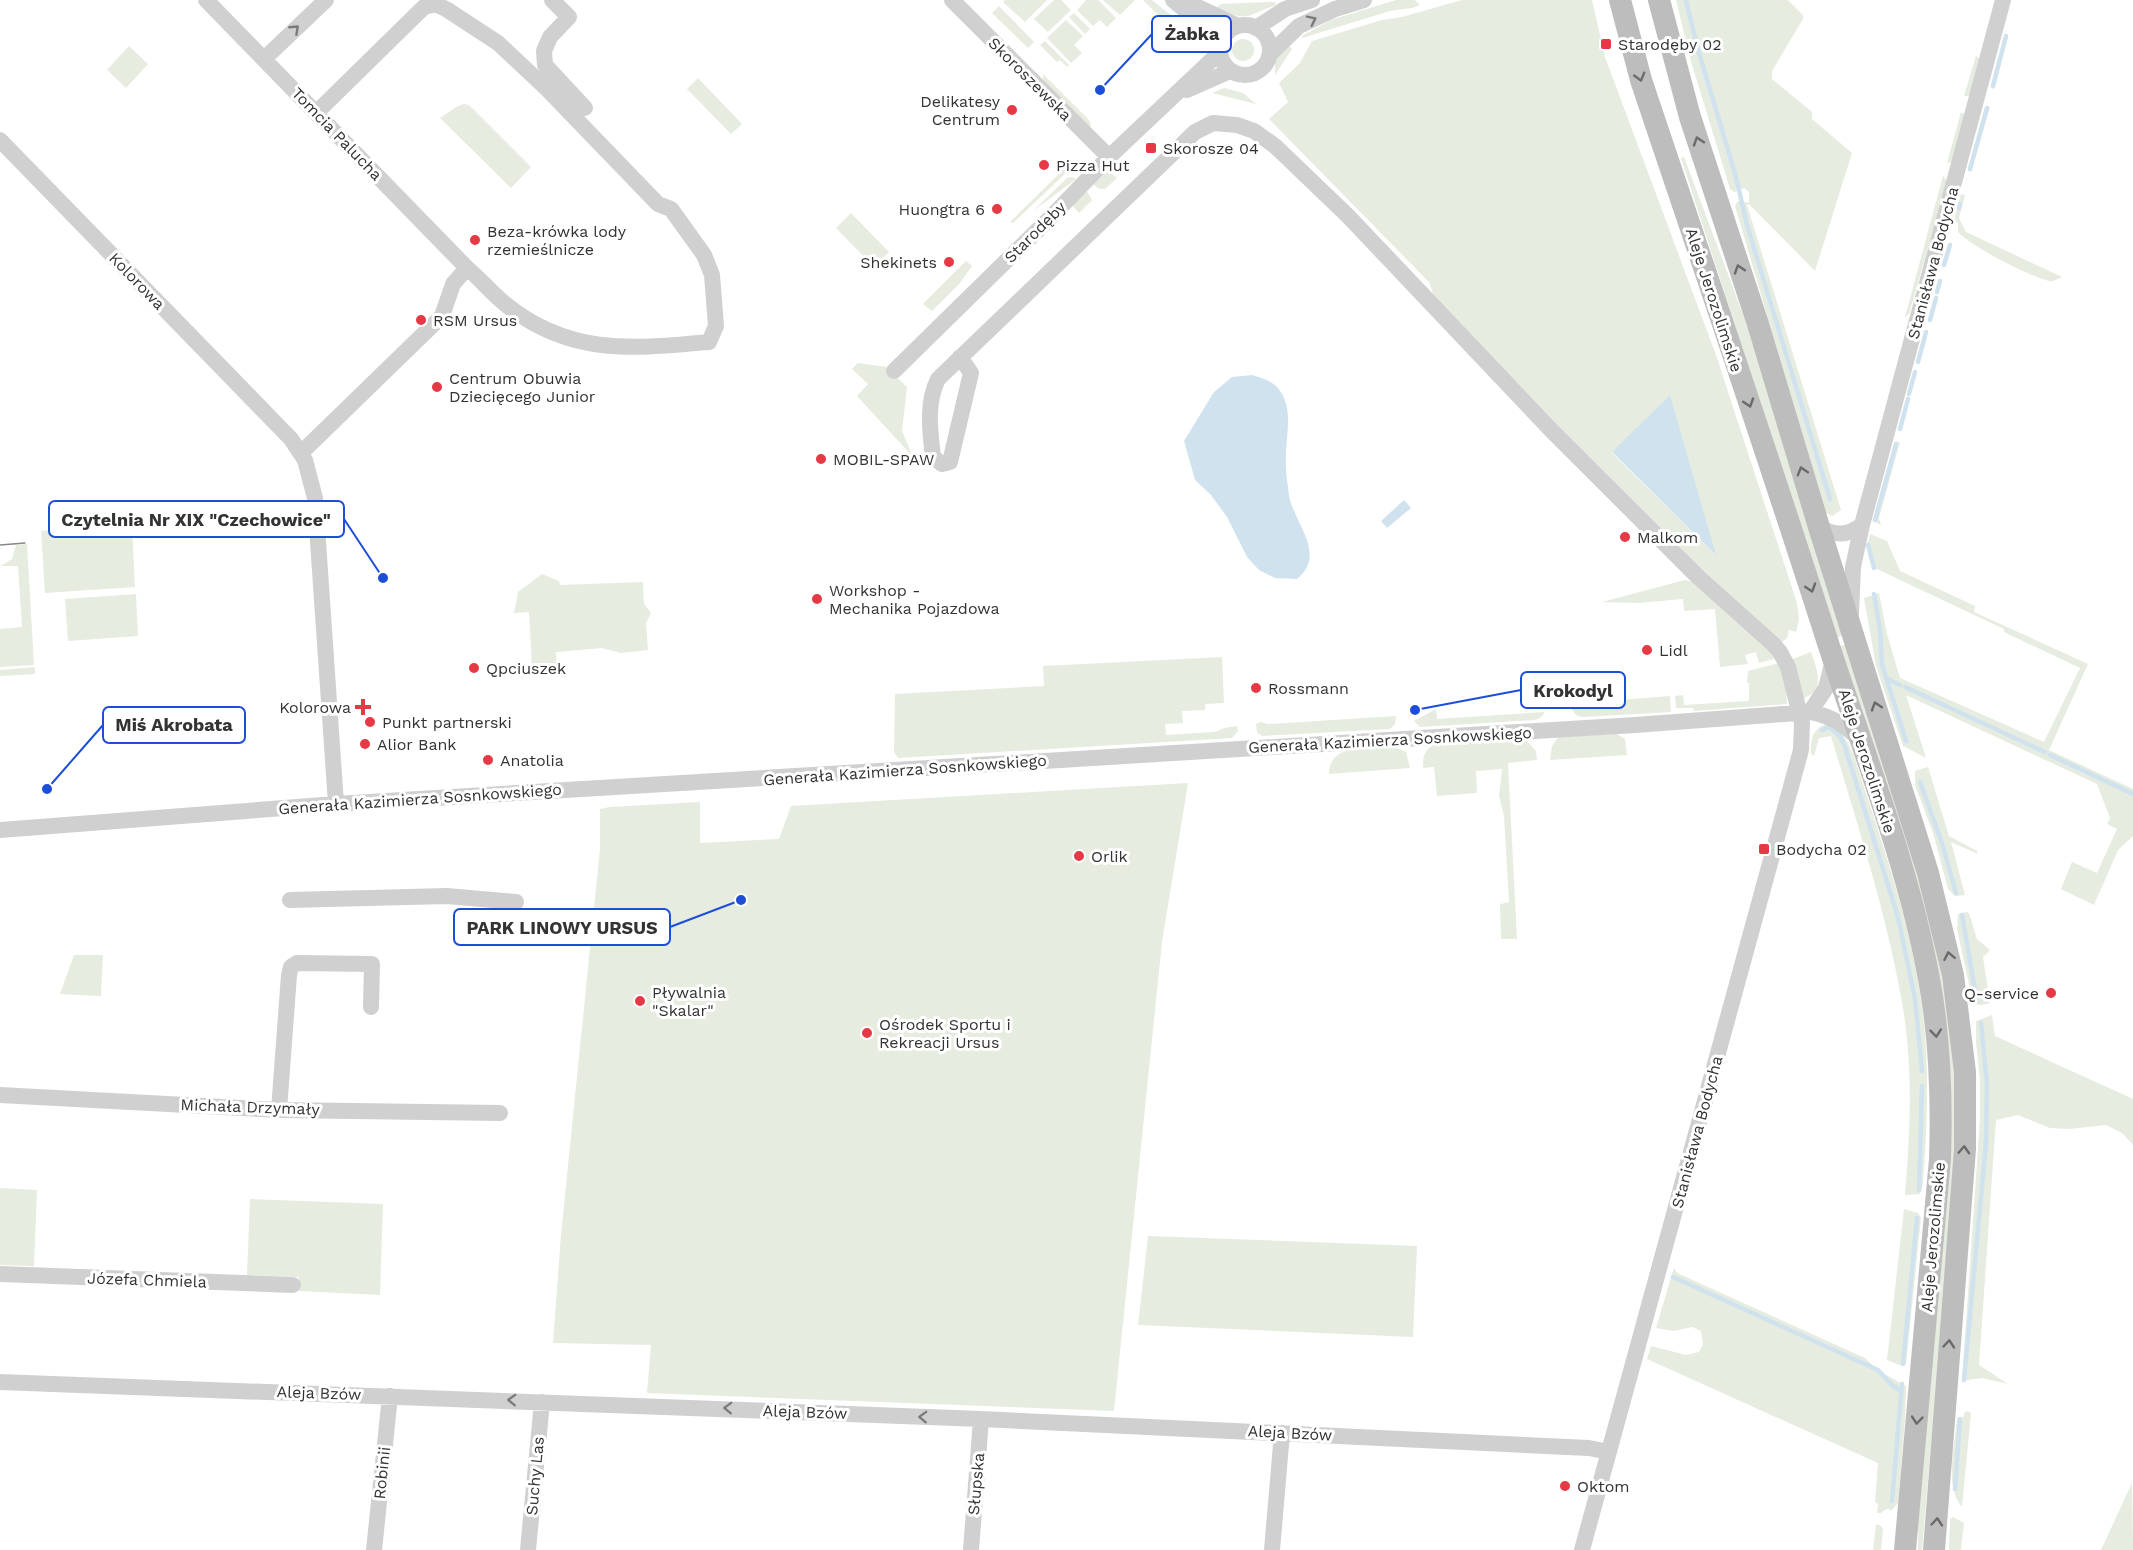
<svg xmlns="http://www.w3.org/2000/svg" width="2133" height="1550" font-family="'Work Sans',sans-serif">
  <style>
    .green { fill: #e6ecdf; fill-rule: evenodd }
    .water { fill: #cfe2ee }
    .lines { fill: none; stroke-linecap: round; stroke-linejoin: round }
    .stream { stroke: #cfe2ee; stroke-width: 4.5 }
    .minor { stroke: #d0d0d0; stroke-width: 16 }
    .secondary { stroke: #bdbdbd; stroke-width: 22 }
    .tram { stroke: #888; stroke-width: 1.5 }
    .oneway { stroke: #7a7a7a }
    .oneway2 { stroke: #6a6a6a }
    .poi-dot { fill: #e63946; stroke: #fff; stroke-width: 2 }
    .labels { text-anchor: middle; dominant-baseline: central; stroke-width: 6; stroke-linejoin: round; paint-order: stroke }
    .poi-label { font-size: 16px; fill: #333; stroke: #fff; text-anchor: start }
    .street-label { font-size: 16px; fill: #333; stroke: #fff }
    .leader { fill: none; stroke: #1d4ed8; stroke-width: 2 }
    .callout-dot { fill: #1d4ed8; stroke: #fff; stroke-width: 2 }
    .callout { fill: #fff; stroke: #1d4ed8; stroke-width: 2 }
    .callout-label { font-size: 18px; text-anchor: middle; font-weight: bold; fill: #333 }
  </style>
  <rect width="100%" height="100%" fill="#fff"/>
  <path class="green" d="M1005 0H1047L1025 22 1003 2Z
    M1054 0H1061L1071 10 1048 32 1034 19Z
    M1086 0H1098L1116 18 1107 27 1100 20 1093 26 1077 10Z
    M1103 0H1135L1120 15Z
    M1143 0H1152L1167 12 1185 24V26L1177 34Z
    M1396 0H1415L1420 5 1412 8 1390 11 1302 38V36L1331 20Z
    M1462 0H1592L1605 57 1716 355 1797 603 1799 619 1796 632 1789 630 1787 638 1781 643 1702 572 1436 302 1429 282 1269 119 1288 102 1279 83 1300 63 1312 41 1382 20 1402 17ZM1670 396 1715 554 1612 453Z
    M1676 0H1788L1803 15V19L1772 71V79L1812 112V119L1852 153 1815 271 1749 204 1747 205 1841 510 1832 516 1825 512 1735 206 1738 201 1749 203V192L1744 188 1734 192 1730 189 1690 58Z
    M1267 2H1275L1276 5C1246 15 1249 23 1216 8L1221 4Z
    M999 6 1034 42 1028 48 992 13Z
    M1074 13 1090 29 1085 34 1069 17Z
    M1066 20 1083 36 1074 45 1082 53 1071 63 1047 38Z
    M2004 36 2008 37 1994 90 1991 86Z
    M1232 50a11 11 0 1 1 22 0a11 11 0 1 1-22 0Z
    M1045 41 1069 65 1067 67 1060 60 1057 62 1040 45Z
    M1288 45 1292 49 1275 75V60Z
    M129 46 148 64 126 88 107 70Z
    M1976 56 1981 60 1971 96H1964Z
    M1043 74 1089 120 1091 125 1090 127 1043 80Z
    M698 78 742 124 731 134 687 89Z
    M1224 88 1243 93 1256 104 1212 93Z
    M464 104 469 105 531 167 511 188 440 118 456 107Z
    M1990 107 1971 172 1968 170 1985 109Z
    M1961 112 1966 115 1953 162 1947 163Z
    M1684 157 1747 325 1845 635 1836 638 1681 158Z
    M1070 163V169L1013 223 1010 222Z
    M1108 170 1117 178 1105 189H1099L1093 184Z
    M1943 176 1947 181 1909 314 1905 317Z
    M1072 177 1076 179 1033 211 1067 178Z
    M1087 191 1092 200 1079 213 1072 205Z
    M1961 194 1965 195 1959 218 1966 232 2062 277C2057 279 2054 282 2049 281 2030 277 1971 246 1958 232V223L1954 220Z
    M851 213 889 252 874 267 836 228Z
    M966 261 972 266 960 283 932 311 923 304Z
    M858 363 886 367 907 387 902 431 913 457 857 396 868 384 852 369Z
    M1900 442 1879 518 1881 525 1873 521 1895 443Z
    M132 525 135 587 45 593 41 531Z
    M1870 534 1887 541 1900 571 1975 606 1974 612 2088 664 2049 750 2133 789V836L2118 850 2094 905 2061 889 2072 862 2097 873 2117 829 2107 824 2110 818 2097 784 1906 695 1926 758 1903 746 1876 666 1864 598 1879 593 1887 634 1900 678 2044 742 2080 668 2004 632V629L1875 568 1867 546Z
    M27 544 34 665 0 667V629L22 627 18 566H1L12 559 16 545Z
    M542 574 559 581 560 585 643 582 644 604 651 613 646 623 648 650 621 653 602 648 556 652 557 676 532 669 529 612 514 613 518 592Z
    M1685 580 1692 582 1777 658 1759 663 1756 652 1745 655 1748 664 1720 667 1715 609 1684 611 1683 599 1638 603 1602 602Z
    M136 594 138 636 68 641 65 599Z
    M1848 644 1940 951 1956 1081V1155L1922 1550H1918V1515L1949 1100 1839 646Z
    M1811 652C1817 670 1828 694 1799 699L1790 660Z
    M1222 657 1224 703 1205 704V710L1182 711 1183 723 1165 724 1166 735 1215 732 1224 728 1237 726 1238 731 1232 738 898 758 894 752 895 694 1044 686 1043 666Z
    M1779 663 1786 687 1787 704 1694 711 1693 708H1676L1675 696 1683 695 1684 705 1749 701V683H1747L1748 671Z
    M35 667V674L0 676V670Z
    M1670 696 1671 712 1583 717C1575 716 1572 712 1571 704Z
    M1436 709 1437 719 1545 712 1541 717 1535 720 1420 727 1414 721Z
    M1396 716 1395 724 1390 729 1262 736 1257 732 1256 724 1261 722 1268 724Z
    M1828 724C1843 732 1848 741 1854 756 1880 838 1911 921 1922 1007 1930 1066 1927 1125 1923 1184L1920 1194 1905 1195C1910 1136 1913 1073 1904 1014 1889 920 1858 827 1831 736L1819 738 1814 756 1811 754C1810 740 1813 727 1828 724Z
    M1617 734 1625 739 1627 755 1550 760 1552 746 1558 737Z
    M1525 739 1536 751 1537 760 1508 763 1517 939H1501L1500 906 1501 904 1509 902 1504 816 1499 796 1502 769 1476 771 1477 793 1437 796 1434 767 1423 768C1423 756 1424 750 1434 745Z
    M1395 747 1406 752 1410 768 1329 774C1329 742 1373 748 1395 747Z
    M1928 767 1949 836 1977 851 1978 854 1951 842 1965 895 1955 896 1948 889 1933 833 1915 785V771Z
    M1188 783 1162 942 1114 1411 647 1393 651 1345 553 1343 561 1235 600 849V809L610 807 700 802V843L779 839 791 806Z
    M1966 912 1969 913 1977 939 1990 950 1983 957 1990 1003 1981 1005 1973 1003 1957 929 1958 914Z
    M74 955H103L101 996 60 994Z
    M1992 1015 1995 1036 2133 1099V1145L2122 1133 2106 1125 2069 1129 2050 1128 2018 1115 1996 1120 1979 1365 2008 1384 1982 1378 1962 1381 1980 1119V1079L1976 1042V1021Z
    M0 1188 37 1190 34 1266 0 1265Z
    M250 1199 383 1204 380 1295 299 1291V1277L247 1275Z
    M1904 1209 1918 1213 1921 1218 1906 1364 1902 1366 1887 1360Z
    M1148 1236 1417 1246 1413 1337 1138 1325Z
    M1674 1268 1677 1273 1865 1358 1879 1371 1906 1386 1905 1420 1898 1503 1892 1510 1886 1509 1881 1513H1877L1878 1504 1875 1502 1878 1463 1647 1359 1651 1346 1686 1355 1699 1352 1703 1344 1701 1331 1692 1327 1674 1331 1656 1328Z
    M1966 1411 1971 1413 1962 1507C1944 1487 1955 1445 1957 1418L1962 1419Z
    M2132 1483 2133 1550H2101Z
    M1953 1517 1964 1523 1961 1550H1949L1950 1519Z
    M1876 1524 1881 1526 1883 1529 1881 1550H1873Z"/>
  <path class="water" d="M1252 375C1263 378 1276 382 1282 394 1294 414 1284 444 1286 467 1286 476 1288 486 1289 495 1293 522 1328 554 1297 579L1275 578 1259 570 1247 557 1227 517 1211 495 1195 480 1184 441 1214 392 1232 377Z
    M1670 395 1716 555 1612 452Z
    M1404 500 1411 508 1387 528 1381 521Z"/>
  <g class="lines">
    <path class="stream" d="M1686 0 1697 46 1736 177 1747 225 1830 499
      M1993 86 2006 36
      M1970 169 1987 108
      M1959 208 1960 204
      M1944 265 1950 245
      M1937 292 1940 281
      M1930 320 1936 298
      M1918 362 1926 332
      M1909 394 1915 372
      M1900 429 1908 399
      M1875 520 1896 444
      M1868 545 1874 568
      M1874 594 1880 630 1882 664 1906 741
      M1886 678 1900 685
      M1905 687 2045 752
      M1822 730 1829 727 1840 736 1845 747 1898 917 1915 999 1922 1071
      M2050 755 2133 794
      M1920 782 1942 843 1956 893
      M1962 915 1977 1002
      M1919 1190 1922 1086
      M1673 1277 1878 1370 1893 1386 1901 1391
      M1903 1364 1917 1218
      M1964 1380 1986 1143 1987 1083 1981 1023
      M1955 1489 1960 1419
      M1892 1501 1902 1384"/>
    <path class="minor" d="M206 0 467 268 453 284 442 316 301 453
      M552 0 569 17 550 37 544 51 545 65 585 108
      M952 0 1109 157
      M1173 0 1222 40
      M1183 0 1238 26
      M1220 50a25 25 0 1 1 50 0a25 25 0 1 1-50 0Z
      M1256 28 1285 9 1312 0
      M1270 54 1299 26 1335 9 1364 0
      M264 59 326 0
      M1187 90 1230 71
      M317 112 424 7 435 4 446 9 498 43 547 89 658 204 671 209 704 255 712 275 716 326 709 342C632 349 568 356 504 303 491 292 480 279 467 268
      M0 140 291 439 305 460 315 498 336 804
      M960 357 971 373 950 462 942 464 933 457C930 431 926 403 938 379L1195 132 1213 123 1237 125 1254 131 1275 146 1348 216 1551 430 1697 576 1773 644 1780 652 1788 667 1802 723 1801 750 1582 1550
      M894 371 1048 220 1109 157 1219 53
      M1819 527C1836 536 1847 536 1862 525
      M1851 614 1853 567 1862 525 2003 0
      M1810 712 1826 688 1833 660
      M0 830 336 804 1635 725 1810 712C1831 716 1845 725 1860 740
      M290 900 447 896 516 902
      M0 1095 279 1110 500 1113
      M279 1110 289 975 291 967 297 963 372 964 371 1007
      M0 1274 293 1285
      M0 1382 981 1419 1589 1448 1609 1452
      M374 1550 390 1396
      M528 1550 542 1402
      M971 1550 981 1419
      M1272 1550 1282 1433"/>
    <path class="secondary" d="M1620 0 1641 80C1704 268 1768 455 1828 643 1864 754 1908 864 1929 979 1940 1038 1942 1099 1940 1159L1905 1550
      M1659 0 1690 117 1758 324 1819 527 1928 873 1953 975 1965 1072V1149L1934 1550"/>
    <path class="tram" d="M0 545 25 543"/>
  </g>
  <defs><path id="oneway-chevron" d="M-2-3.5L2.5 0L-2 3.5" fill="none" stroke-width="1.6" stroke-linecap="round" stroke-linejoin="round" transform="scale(1.5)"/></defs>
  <g class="oneway">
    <use href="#oneway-chevron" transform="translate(1312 20) rotate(-26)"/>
    <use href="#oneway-chevron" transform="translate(295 29) rotate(-43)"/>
    <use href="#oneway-chevron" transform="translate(512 1400) rotate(-178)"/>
    <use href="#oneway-chevron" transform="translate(728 1408) rotate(-178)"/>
    <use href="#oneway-chevron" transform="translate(923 1417) rotate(-178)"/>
  </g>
  <g class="oneway2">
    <use href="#oneway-chevron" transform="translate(1640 77) rotate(74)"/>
    <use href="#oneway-chevron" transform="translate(1698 141) rotate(-108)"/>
    <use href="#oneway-chevron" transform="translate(1739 269) rotate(-108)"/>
    <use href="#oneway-chevron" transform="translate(1749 403) rotate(72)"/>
    <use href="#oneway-chevron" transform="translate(1802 471) rotate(-107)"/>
    <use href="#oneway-chevron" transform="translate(1811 588) rotate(72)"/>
    <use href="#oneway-chevron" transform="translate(1876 706) rotate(-108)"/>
    <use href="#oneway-chevron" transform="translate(1949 956) rotate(-101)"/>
    <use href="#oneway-chevron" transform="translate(1936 1033) rotate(84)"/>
    <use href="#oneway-chevron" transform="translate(1964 1150) rotate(-87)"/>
    <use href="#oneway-chevron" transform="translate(1949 1344) rotate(-85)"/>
    <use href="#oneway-chevron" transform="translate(1917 1420) rotate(95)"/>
    <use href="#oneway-chevron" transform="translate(1937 1522) rotate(-85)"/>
  </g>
  <g class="poi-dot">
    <rect x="1600" y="38" width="12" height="12" rx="3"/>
    <circle cx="1012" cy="110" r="6"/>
    <rect x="1145" y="142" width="12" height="12" rx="3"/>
    <circle cx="1044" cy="165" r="6"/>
    <circle cx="997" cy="209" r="6"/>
    <circle cx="475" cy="240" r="6"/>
    <circle cx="949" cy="262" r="6"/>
    <circle cx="421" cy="320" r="6"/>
    <circle cx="437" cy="387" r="6"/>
    <circle cx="821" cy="459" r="6"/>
    <circle cx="1625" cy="537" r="6"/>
    <circle cx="817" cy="599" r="6"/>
    <circle cx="1647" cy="650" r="6"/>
    <circle cx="474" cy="668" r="6"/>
    <circle cx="1256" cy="688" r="6"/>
    <path d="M360 698h6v6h6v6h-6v6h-6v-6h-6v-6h6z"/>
    <circle cx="370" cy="722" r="6"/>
    <circle cx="365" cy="744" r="6"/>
    <circle cx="488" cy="760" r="6"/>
    <rect x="1758" y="843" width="12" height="12" rx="3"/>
    <circle cx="1079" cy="856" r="6"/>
    <circle cx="2051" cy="993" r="6"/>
    <circle cx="640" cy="1001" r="6"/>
    <circle cx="867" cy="1033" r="6"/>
    <circle cx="1565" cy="1486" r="6"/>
  </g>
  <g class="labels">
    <g class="poi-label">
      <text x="1618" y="44">Starodęby 02</text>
      <text x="1000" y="101" text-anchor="end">Delikatesy<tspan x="1000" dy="18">Centrum</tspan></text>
      <text x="1163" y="148">Skorosze 04</text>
      <text x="1056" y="165">Pizza Hut</text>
      <text x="985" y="209" text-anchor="end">Huongtra 6</text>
      <text x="487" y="231">Beza-krówka lody<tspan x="487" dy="18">rzemieślnicze</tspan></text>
      <text x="937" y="262" text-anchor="end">Shekinets</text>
      <text x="433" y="320">RSM Ursus</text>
      <text x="449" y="378">Centrum Obuwia<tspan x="449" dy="18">Dziecięcego Junior</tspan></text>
      <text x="833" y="459">MOBIL-SPAW</text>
      <text x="1637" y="537">Malkom</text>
      <text x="829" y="590">Workshop -<tspan x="829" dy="18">Mechanika Pojazdowa</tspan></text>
      <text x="1659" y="650">Lidl</text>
      <text x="486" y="668">Qpciuszek</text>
      <text x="1268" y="688">Rossmann</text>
      <text x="351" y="707" text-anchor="end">Kolorowa</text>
      <text x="382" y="722">Punkt partnerski</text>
      <text x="377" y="744">Alior Bank</text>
      <text x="500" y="760">Anatolia</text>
      <text x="1776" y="849">Bodycha 02</text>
      <text x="1091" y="856">Orlik</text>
      <text x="652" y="992">Pływalnia<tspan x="652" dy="18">"Skalar"</tspan></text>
      <text x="2039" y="993" text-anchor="end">Q-service</text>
      <text x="879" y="1024">Ośrodek Sportu i<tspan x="879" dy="18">Rekreacji Ursus</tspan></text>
      <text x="1577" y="1486">Oktom</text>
    </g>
    <g class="street-label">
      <text transform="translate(1030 79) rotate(45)">Skoroszewska</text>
      <text transform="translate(337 134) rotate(46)">Tomcia Palucha</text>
      <text transform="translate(1035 232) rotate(-45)">Starodęby</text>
      <text transform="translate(1933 263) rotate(-75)">Stanisława Bodycha</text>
      <text transform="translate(137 281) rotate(46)">Kolorowa</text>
      <text transform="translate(1714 300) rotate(72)">Aleje Jerozolimskie</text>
      <text transform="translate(1390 740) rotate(-3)">Generała Kazimierza Sosnkowskiego</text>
      <text transform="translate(1867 761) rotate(72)">Aleje Jerozolimskie</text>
      <text transform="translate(905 770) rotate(-4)">Generała Kazimierza Sosnkowskiego</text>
      <text transform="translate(420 799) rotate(-4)">Generała Kazimierza Sosnkowskiego</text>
      <text transform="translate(250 1107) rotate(2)">Michała Drzymały</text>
      <text transform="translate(1697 1132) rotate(-75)">Stanisława Bodycha</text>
      <text transform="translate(1933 1237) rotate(-85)">Aleje Jerozolimskie</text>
      <text transform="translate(147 1280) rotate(2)">Józefa Chmiela</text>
      <text transform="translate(319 1393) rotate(2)">Aleja Bzów</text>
      <text transform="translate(805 1412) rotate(2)">Aleja Bzów</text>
      <text transform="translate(1290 1433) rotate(3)">Aleja Bzów</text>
      <text transform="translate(382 1473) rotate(-84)">Robinii</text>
      <text transform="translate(535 1476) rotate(-85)">Suchy Las</text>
      <text transform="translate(976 1484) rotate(-85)">Słupska</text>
    </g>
  </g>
  <path class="leader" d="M1100 90L1152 34M383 578L344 519M1415 710L1521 690M47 789L103 725M741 900L670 927"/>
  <g class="callout-dot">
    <circle cx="1100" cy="90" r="6"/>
    <circle cx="383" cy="578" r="6"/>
    <circle cx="1415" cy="710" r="6"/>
    <circle cx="47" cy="789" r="6"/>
    <circle cx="741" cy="900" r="6"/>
  </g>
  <g class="callout">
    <rect x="1152" y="16" width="79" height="36" rx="6"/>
    <rect x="49" y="501" width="295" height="36" rx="6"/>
    <rect x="1521" y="672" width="104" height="36" rx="6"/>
    <rect x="103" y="707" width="142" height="36" rx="6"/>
    <rect x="454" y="909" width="216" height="36" rx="6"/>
  </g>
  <g class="callout-label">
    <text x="1192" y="40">Żabka</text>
    <text x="196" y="526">Czytelnia Nr XIX "Czechowice"</text>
    <text x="1573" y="697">Krokodyl</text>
    <text x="174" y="731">Miś Akrobata</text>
    <text x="562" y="934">PARK LINOWY URSUS</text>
  </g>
</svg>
